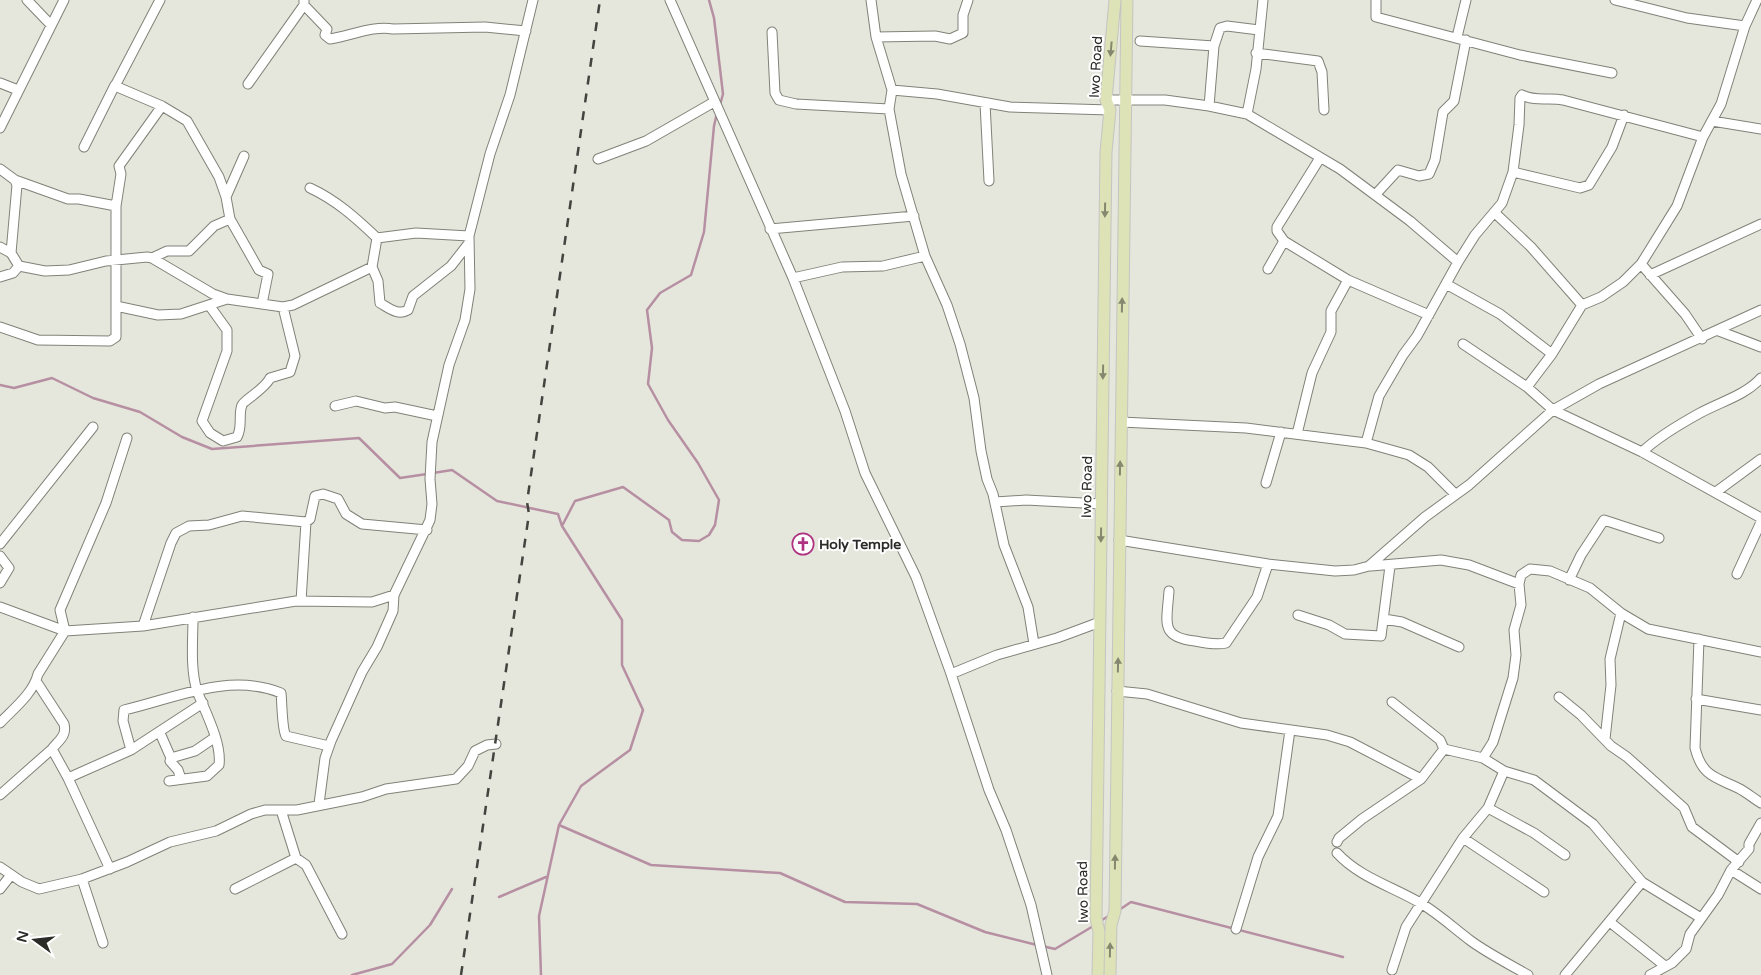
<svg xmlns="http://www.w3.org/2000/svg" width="1761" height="975" font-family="'Varela Round',sans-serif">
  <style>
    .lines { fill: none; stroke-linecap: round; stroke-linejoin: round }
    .stream { stroke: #b78fa3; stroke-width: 2.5 }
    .minor-casing { stroke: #808278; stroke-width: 11 }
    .major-casing { stroke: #c4c4c3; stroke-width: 13 }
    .minor { stroke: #fff; stroke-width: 9 }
    .major { stroke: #dde3b6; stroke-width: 11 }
    .rail { stroke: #43443f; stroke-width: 2.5; stroke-dasharray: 9 9; stroke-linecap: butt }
    .oneway { fill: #84886f }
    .labels { text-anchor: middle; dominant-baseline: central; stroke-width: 4; stroke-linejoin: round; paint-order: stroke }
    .street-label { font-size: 14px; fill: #2b2c28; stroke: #fff }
    .poi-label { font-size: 14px; font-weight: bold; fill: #2b2c28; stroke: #fff; text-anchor: start }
  </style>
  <rect width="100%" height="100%" fill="#e5e7dc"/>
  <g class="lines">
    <path class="stream" d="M709 0 714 18 723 94 720 105
      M0 385 14 388 52 378 93 398 140 412 182 437 212 449 359 438 400 478 427 474
      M433 473 452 470 497 501 558 514 562 526
      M559 825 651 865 780 873 845 902 917 904 985 932 1037 945
      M499 897 546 877
      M1119 910 1131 902 1343 957
      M1099 922 1110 915
      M1042 946 1055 949 1095 925
      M352 975 392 964 430 925 452 889
      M541 975 539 916 559 825 581 786 630 750 643 710 622 665V620L562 526 575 501 623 487 669 520 672 532 682 540 699 541 709 535 715 525 719 500 698 463 668 420 648 384 652 348 647 310 660 293 691 275 704 232 714 126 717 113"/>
    <g class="minor-casing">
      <path id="minor" d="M27 0 50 24
        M160 0 115 86 162 106 187 121 219 177 226 197 230 219 259 270 268 274 262 304
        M304 0V5L327 29 325 35 330 39C350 36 374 25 393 29L485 27 526 31
        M670 0 793 278 845 411 865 473 916 577 951 674 997 655 1057 638 1100 622
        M871 0 876 37 892 90 889 109 901 174 925 256 947 305 960 344 974 398 981 451 987 479 993 494 1004 545 1028 607 1034 644
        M1376 0V17L1520 55 1612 73
        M1615 0 1687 18 1745 26
        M772 32 775 93 779 100 796 104 889 109
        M876 37 935 36 950 39 963 33V15L968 0
        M1457 37 1466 0
        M1140 41 1214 46
        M1256 53 1318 61 1322 72 1324 110
        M0 83 18 90
        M248 84 304 5
        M892 90 937 94 1010 107 1110 110
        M1106 100H1165L1209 106 1247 114 1340 169 1410 221 1458 262
        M985 103 989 181
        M1209 106 1214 46 1220 28 1227 26 1259 30
        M1247 114 1256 69 1263 0
        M1712 121 1761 129
        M0 128 64 0
        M84 147 115 85
        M598 159 646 141 714 102
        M0 169 15 180 17 185 11 253 19 266
        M1513 172 1580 188 1589 185 1612 147 1624 115
        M15 180 68 199H79L116 206
        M310 188C336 200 356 218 377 238
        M1376 194 1398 170 1419 176 1429 174 1435 160 1443 112 1454 101 1466 40
        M226 197 244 156
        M1495 213 1531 247 1582 305
        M770 229 914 216
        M1284 241 1348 280 1429 315
        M0 247 11 253
        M152 258 167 251H189L214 226 230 219
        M1641 264 1685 314 1702 339
        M372 267 378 281 380 303C389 308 398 316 408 310L413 296 451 266 469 243
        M1268 269 1284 241 1277 231V227L1320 158
        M1650 275 1761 224
        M0 277 13 273 19 266 45 271 69 270 106 261 147 257 152 258 213 294 227 299 283 307 293 305 372 267 377 238 416 233 469 236
        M793 278 842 267 883 266 925 256
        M1446 284 1500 314 1552 354
        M209 305 227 330V351L202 421 210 433 223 441 237 437C243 426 238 415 242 405 243 401 265 389 270 378L290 372 295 356 283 307
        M116 306 158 315 181 314 227 299
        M0 327 38 340 110 341 116 337V206L121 174 119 166 162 106
        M1719 331 1761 347
        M1463 344 1527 387 1553 410 1642 452 1761 518
        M1527 387 1552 354 1582 305 1601 297 1623 282 1641 264 1677 206 1703 137 1721 104 1745 26 1757 0
        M335 406 356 401 385 408 395 407 437 416
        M1121 422 1246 428 1366 443 1409 455 1428 467 1455 494
        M1297 434 1312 373 1331 332V311L1348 280
        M1366 443 1379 396 1403 355 1417 336 1458 262 1475 235 1502 203 1513 172 1519 125 1520 98 1522 95C1536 102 1549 97 1563 100L1703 137
        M1642 452C1659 436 1680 424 1700 413 1720 402 1746 395 1761 378
        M1266 483 1281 432
        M1716 492 1761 459
        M995 502 1026 500 1102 504
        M1119 540 1268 564 1335 571 1354 570 1369 566 1425 517 1469 485 1553 410 1599 384 1761 310
        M0 544 93 427
        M0 556 9 568 0 583
        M1371 566 1441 560 1469 565 1519 584
        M1737 574 1761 522
        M1569 580 1581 555 1604 520 1659 538
        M1169 591C1167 622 1159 637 1195 641 1205 643 1217 645 1226 643L1257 597 1268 564
        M301 601 306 522
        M0 607 65 631 143 626 296 601 372 602 394 595
        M1298 615 1329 625 1345 634 1381 636 1390 566
        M1384 619 1402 622 1459 647
        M143 626 171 543 176 533 189 526 209 525 242 516 306 522 310 519 315 496 323 494 338 499 346 514 362 524 427 530
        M1699 639 1695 748C1702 776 1715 777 1738 788 1746 792 1753 798 1761 803
        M951 674 989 790 1006 830 1031 905 1047 975
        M36 681 64 724C67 736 59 740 52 749
        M1117 691 1147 694 1241 723 1327 735 1350 742 1421 779
        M1559 697 1581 715 1611 746 1627 757 1684 808 1692 827 1739 862
        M1696 699 1761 710
        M1392 702 1440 740 1444 749 1483 758 1504 771 1534 780 1593 824 1642 882 1701 918
        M0 723C13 709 33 694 38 674L65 631 60 610 106 503 127 438
        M160 733 171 758 170 761 178 770 181 779
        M1605 739 1611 685 1610 659 1621 613
        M131 750 123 721 124 710C176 698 229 672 281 693 282 702 282 730 286 736L329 746
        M171 758 195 751 214 738
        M1483 758 1493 742 1513 678 1516 655 1514 630 1521 605 1519 584 1521 575 1530 569 1550 571 1590 588 1621 613 1648 629 1761 652
        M68 778 110 869
        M169 781 207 776 219 765C222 743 205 711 197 691 190 668 193 640 193 617
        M0 795 52 749 68 778 131 750 203 703
        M319 804 325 758 331 741 362 672 377 647 393 611 394 595 430 520 432 504 430 479 432 442 449 365 465 320 470 289 469 236 490 154 510 95 533 0
        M1488 808 1534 833 1565 855
        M281 810 296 858 306 865 342 934
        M1463 838 1544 892
        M1337 842 1339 838 1362 819 1421 779 1444 749
        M1337 853C1360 878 1394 887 1422 904 1440 915 1455 929 1471 941 1489 954 1509 964 1528 975
        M0 867 22 882 39 889 82 879 127 862 170 842 216 831 251 814 265 810H297L362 797 386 789 456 779 468 766 475 751 487 745 496 744
        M1731 870 1761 889
        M82 879 103 943
        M0 889 11 875
        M235 889 296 858
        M1611 923 1665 966
        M1236 929 1258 857 1278 816 1290 730
        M1392 970 1406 927 1463 838 1488 808 1504 771
        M1565 975 1642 882
        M1650 975 1672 963 1686 949 1690 934 1718 895 1731 870 1749 849V844L1761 823"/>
    </g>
    <g class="major-casing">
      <path id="major" d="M1098 975 1099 932 1096 918 1106 152 1110 110 1106 100 1115 0
        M1110 975 1111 925 1115 911 1127 0"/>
    </g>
    <use href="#minor" class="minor"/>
    <use href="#major" class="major"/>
    <path class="rail" d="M461 975 529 514 527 502 600 0"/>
  </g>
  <defs><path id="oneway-solid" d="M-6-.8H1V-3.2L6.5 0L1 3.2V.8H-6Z" transform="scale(1.25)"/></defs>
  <g class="oneway">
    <use href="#oneway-solid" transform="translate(1111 49) rotate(95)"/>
    <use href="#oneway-solid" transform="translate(1105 210) rotate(91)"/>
    <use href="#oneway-solid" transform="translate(1122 305) rotate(-89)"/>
    <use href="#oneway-solid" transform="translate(1103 372) rotate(91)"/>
    <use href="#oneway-solid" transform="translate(1120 468) rotate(-89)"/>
    <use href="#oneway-solid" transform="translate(1101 535) rotate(91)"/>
    <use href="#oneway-solid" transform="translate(1118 665) rotate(-89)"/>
    <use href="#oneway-solid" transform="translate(1115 862) rotate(-89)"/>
    <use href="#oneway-solid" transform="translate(1110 950) rotate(-89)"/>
  </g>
  <defs>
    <g id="church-ring" transform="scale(1.125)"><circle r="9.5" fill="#fff" stroke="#af3282" stroke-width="1.5"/><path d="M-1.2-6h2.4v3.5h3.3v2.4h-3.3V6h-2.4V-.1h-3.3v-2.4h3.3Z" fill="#af3282"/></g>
  </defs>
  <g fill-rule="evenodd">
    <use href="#church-ring" x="803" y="544"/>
  </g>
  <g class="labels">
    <g class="street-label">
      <text transform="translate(1096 67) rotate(-87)">Iwo Road</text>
      <text transform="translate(1087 487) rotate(-89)">Iwo Road</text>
      <text transform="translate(1083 892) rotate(-91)">Iwo Road</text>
    </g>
    <g class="poi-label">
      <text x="819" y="544">Holy Temple</text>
    </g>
  </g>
  <g transform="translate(35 940) rotate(285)" stroke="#ffffff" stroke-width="4" paint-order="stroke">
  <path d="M0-4L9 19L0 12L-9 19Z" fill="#2b2c28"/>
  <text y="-8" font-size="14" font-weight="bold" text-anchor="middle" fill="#2b2c28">N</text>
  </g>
</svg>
